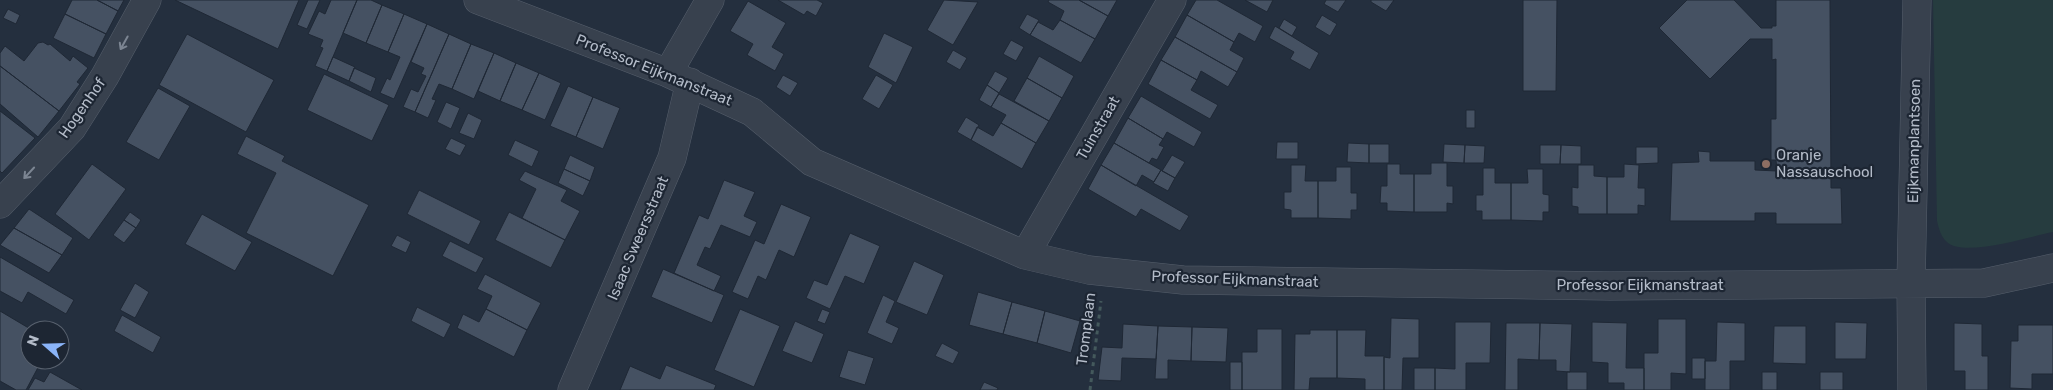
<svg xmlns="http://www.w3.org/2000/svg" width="2053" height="390" font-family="Rubik,sans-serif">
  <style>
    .green { fill: #263c3f }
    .building { fill: #455162; stroke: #1f2835 }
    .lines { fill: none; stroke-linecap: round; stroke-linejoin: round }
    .minor-casing { stroke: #565f6c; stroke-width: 29 }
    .path { stroke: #44595c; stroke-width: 3; stroke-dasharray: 4 4; stroke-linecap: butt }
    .minor { stroke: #38414e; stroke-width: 28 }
    .oneway { stroke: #7c8592 }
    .education-dot { fill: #8d6e63; stroke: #1d2633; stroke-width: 2 }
    .labels { text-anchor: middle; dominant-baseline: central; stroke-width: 4.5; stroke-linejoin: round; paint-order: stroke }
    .street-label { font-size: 15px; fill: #b4bcc9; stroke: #1d2633 }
    .poi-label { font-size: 15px; fill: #b4bcc9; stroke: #1d2633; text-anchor: start }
  </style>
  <rect width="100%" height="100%" fill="#242f3e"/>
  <path class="green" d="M1933 0H2053V232C2031 236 1964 258 1947 242 1941 237 1939 229 1937 221Z"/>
  <path class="building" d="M72 0H97L118 11 106 34 65 14Z
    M97 0H124L118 11Z
    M175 0H299L278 49Z
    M308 0H320L307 29 297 25Z
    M331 0H357L327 71 315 66 323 48 320 47 323 40 308 34 319 11 325 14Z
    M357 0H371L382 5 366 43 343 33Z
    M778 0H817L823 3 816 16 807 11 804 15Z
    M944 0 978 2 953 45 927 30Z
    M1049 0H1079L1108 16 1095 39 1060 20 1064 11 1048 2Z
    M1079 0H1117L1108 16Z
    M1196 0H1217L1263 26 1255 42 1239 33 1234 42 1187 15Z
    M1245 0H1273L1267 12Z
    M1326 0H1346L1338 12 1324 4Z
    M1371 0H1394L1386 11 1371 2Z
    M1523 0H1557L1556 91H1523Z
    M1687 0H1734L1761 28H1772V26H1776V0H1830L1831 188H1841L1842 224H1776V213H1755V221H1670L1672 163 1699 162 1698 151 1710 152V161H1755V170L1777 171 1776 160H1771V119H1776V59L1772 60V39H1750L1710 79 1659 28Z
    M748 1 786 23 772 47 784 54 775 71 747 55 753 44 730 31Z
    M382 5 404 14 388 52 366 43Z
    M8 9 20 15 16 24 3 18Z
    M65 14 106 34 94 58 53 38Z
    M404 14 427 24 394 99 380 93 387 78 390 80 400 57 388 52Z
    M1027 14 1039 20 1030 35 1019 28Z
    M1187 15 1234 42 1230 50 1244 58 1237 72 1175 37Z
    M1322 15 1337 24 1330 36 1315 27Z
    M1284 19 1297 27 1292 36 1279 28Z
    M1060 20 1095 39 1081 63 1030 35 1038 22 1053 30Z
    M427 24 449 34 415 112 403 107 411 89 418 92 426 76 421 74 424 68 411 62Z
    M1275 26 1319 53 1310 70 1290 59 1294 52 1269 38Z
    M884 33 913 47 896 83 868 67Z
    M187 34 274 80 246 132 159 85Z
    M449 34 471 44 452 89 439 84 432 99 436 100 428 118 415 112Z
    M1175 37 1237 72 1228 87 1201 71 1197 80 1161 60Z
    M1011 40 1024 47 1016 61 1003 54Z
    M43 42 48 45 50 44 70 61 73 56 88 68 77 82 80 84 59 111 0 66V53L5 46 24 61 38 43Z
    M471 44 494 53 474 99 452 89Z
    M953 50 967 58 960 70 946 62Z
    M494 53 516 63 500 101 478 91Z
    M1039 56 1074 76 1062 98 1027 78Z
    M333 57 355 67 349 81 327 71Z
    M1161 60 1197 80 1191 90 1218 105 1210 119 1148 84Z
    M516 63 539 73 522 110 500 101Z
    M0 66 59 111 38 137 0 104Z
    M354 68 376 78 371 92 349 81Z
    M995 71 1008 78 999 93 987 85Z
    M539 73 561 83 545 120 522 110Z
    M324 74 389 105 372 141 307 110Z
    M783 75 798 83 790 96 776 87Z
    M876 75 893 85 879 109 862 99Z
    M1027 78 1062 98 1049 121 1014 101Z
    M987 85 999 93 991 107 979 100Z
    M568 86 593 97 576 137 550 126Z
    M158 88 190 106 159 160 126 142Z
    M999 94 1049 121 1036 143 1001 123 1006 115 991 107Z
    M1141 96 1202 132 1194 147 1167 132 1163 139 1128 118Z
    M593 97 620 108 603 149 576 137Z
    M446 102 460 108 451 129 437 122Z
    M1466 110H1475V128H1466Z
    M0 111 35 138 2 173 0 171Z
    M468 113 482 120 474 139 459 133Z
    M966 117 979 125 971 140 957 132Z
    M1128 118 1163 139 1159 145 1164 147 1157 160 1152 158 1149 163 1114 143Z
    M1001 123 1036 143 1022 169 971 140 977 127 993 136Z
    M246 136 285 156 282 161 369 205 333 276 246 233 276 173 237 154Z
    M451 138 466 145 460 156 445 149Z
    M515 140 539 151 532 167 508 155Z
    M1277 142H1298V159H1276Z
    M1114 143 1161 170 1154 182 1142 175 1136 186 1101 165Z
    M1348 143 1369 144V163L1347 162Z
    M1369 144H1389V163H1369Z
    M1444 144 1465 145 1464 163 1443 162Z
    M1465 145 1485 146 1484 163H1464Z
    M1540 145H1561L1560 164H1540Z
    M1561 145 1581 146V164H1560Z
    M1636 147H1658V163L1636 164Z
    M570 155 595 167 590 181 564 169Z
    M1172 155 1185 162 1175 178 1162 171Z
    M1431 163H1447V186H1453V204L1447 203V212H1414V174H1431Z
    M92 164 126 189 89 240 55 214Z
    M1387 164H1400V174H1414V212L1387 211V203H1380L1381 186H1387Z
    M1624 164 1639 165 1638 188H1645V206L1638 205V214H1607V177H1624Z
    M1101 165 1189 216 1180 231 1141 209 1136 217 1088 189Z
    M1291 165H1306L1305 181H1318V218H1291V210L1284 209V192H1291Z
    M1578 165H1594V176L1607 177V214H1578V207L1572 206V187L1578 188Z
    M1336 167H1351V193H1357V210H1351V219L1318 218V181H1336Z
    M1483 168H1495V183H1511V220H1482V211H1476V195H1483Z
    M564 169 590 181 583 196 558 183Z
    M1527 169H1543V194L1549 195V212H1543V221L1511 220V183H1528Z
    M1161 170 1175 178 1168 191 1153 183Z
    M525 171 567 190 561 201 580 211 565 240 522 218 536 189 519 180Z
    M724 180 755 192 744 216 757 222 750 237 721 225 710 249 705 247 697 265 721 276 714 291 674 273 699 215 708 219Z
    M419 190 481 221 469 245 407 214Z
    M781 204 811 217 794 257 779 250 766 280 758 276 748 299 732 292 755 240 764 244Z
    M29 209 73 238 62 255 14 228Z
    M130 212 141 220 136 228 124 220Z
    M509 212 565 240 551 268 495 240Z
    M202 214 252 242 235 271 185 244Z
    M124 220 136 228 124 243 113 235Z
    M14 228 62 255 49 273 0 245Z
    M850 233 880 246 864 284 845 276 830 309 806 298 814 280 827 285Z
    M397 235 411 242 406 253 391 246Z
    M450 241 484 258 476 273 442 256Z
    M0 257 74 300 66 314 28 292 22 303 0 291Z
    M914 261 944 275 927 315 896 302Z
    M663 269 724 295 712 323 651 297Z
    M485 274 541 303 527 330 486 309 492 296 477 289Z
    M135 283 149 292 135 318 120 310Z
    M978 292 1012 302 1003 334 969 325Z
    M883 295 895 301 886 322 899 328 892 344 867 333Z
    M1012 302 1045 311 1037 343 1003 334Z
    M417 307 451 324 444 338 411 321Z
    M486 309 527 330 514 357 457 328 463 314 479 322Z
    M740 309 780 326 754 387 714 370Z
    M822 309 830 312 825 324 817 321Z
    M0 311 32 330H30V360H42L26 390H16L0 381Z
    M1045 311 1080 321 1071 353 1037 343Z
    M122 315 161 337 153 353 114 331Z
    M1391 318 1419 319V358H1403L1402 390H1384V357L1390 358Z
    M1658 319H1686V374L1671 373V390H1644V353H1658Z
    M795 321 824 334 812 363 782 351Z
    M1455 322H1491L1490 363H1466V390H1435V368L1455 369Z
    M1592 322 1627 323 1626 368H1644V390H1624V383H1608V363L1592 362Z
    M1717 322 1745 323V361H1730V390H1705V361H1716Z
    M1835 322 1867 323 1866 359H1835Z
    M1506 323H1540L1539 360 1518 359V390H1505Z
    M1540 323 1572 324 1570 372 1556 371V360H1539Z
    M1954 323 1982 324V356H1988V390H1965V371H1954Z
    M1123 324 1158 326 1156 359 1122 358 1121 381 1098 380 1102 347 1122 348Z
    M2018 325H2053V374H2032V389L2010 388 2011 341H2018Z
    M1158 326 1192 327 1191 361 1168 360V379H1155Z
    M1774 326H1806V364L1773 363Z
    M1192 327 1228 328 1226 362 1191 361Z
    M1257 329H1282V390H1242V352H1257Z
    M1310 330H1337V378H1310L1309 390H1294L1295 334H1310Z
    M1337 330H1366L1365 356H1384V390H1365V379L1337 378Z
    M942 343 959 352 953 364 935 356Z
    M848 350 874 358 865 385 839 377Z
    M1692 358H1705V379H1692Z
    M1230 362H1242V390H1230Z
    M666 365 716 385 714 390H620L630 366 660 379Z
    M1414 368H1435V390H1414Z
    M50 372 82 390H28L35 378 44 382Z
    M1567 372H1587V390H1567Z
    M1762 372H1777V390H1762Z
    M1820 372H1843V390H1820Z
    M984 382 998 388 997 390H980Z"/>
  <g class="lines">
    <g class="minor-casing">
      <path id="minor" d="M478 0 668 73 752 112 812 162 1025 255 1089 270 1183 280 1610 286 1984 283 2053 268
        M668 73 710 0
        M0 204 72 128 105 76 147 0
        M1025 255 1172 0
        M572 390 672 158 690 82
        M1912 390 1911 283 1917 0"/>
    </g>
    <path class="path" d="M1090 390 1101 301"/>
    <use href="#minor" class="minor"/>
  </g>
  <defs><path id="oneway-shaft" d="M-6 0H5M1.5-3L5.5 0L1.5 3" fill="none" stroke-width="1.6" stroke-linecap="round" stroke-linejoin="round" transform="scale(1.25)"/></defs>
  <g class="oneway">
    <use href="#oneway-shaft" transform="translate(124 43) rotate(119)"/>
    <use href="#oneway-shaft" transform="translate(29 173) rotate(133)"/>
  </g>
  <circle class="education-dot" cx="1766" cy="164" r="5"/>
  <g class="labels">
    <g class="street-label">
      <text transform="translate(654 70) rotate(22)">Professor Eijkmanstraat</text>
      <text transform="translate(82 108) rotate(-55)">Hogenhof</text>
      <text transform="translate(1098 128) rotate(-60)">Tuinstraat</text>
      <text transform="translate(1914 141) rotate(-89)">Eijkmanplantsoen</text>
      <text transform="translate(638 238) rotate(-67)">Isaac Sweersstraat</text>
      <text transform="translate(1235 279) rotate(2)">Professor Eijkmanstraat</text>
      <text x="1640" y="285">Professor Eijkmanstraat</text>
      <text transform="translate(1086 329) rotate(-83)">Tromplaan</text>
    </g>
    <g class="poi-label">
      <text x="1776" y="155">Oranje<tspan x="1776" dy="17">Nassauschool</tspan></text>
    </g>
  </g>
  <g transform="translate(45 345) rotate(290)"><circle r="24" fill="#1d2633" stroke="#59626f"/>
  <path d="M0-4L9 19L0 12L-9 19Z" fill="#8ab4f8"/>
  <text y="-8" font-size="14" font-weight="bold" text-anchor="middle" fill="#b4bcc9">N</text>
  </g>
</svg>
